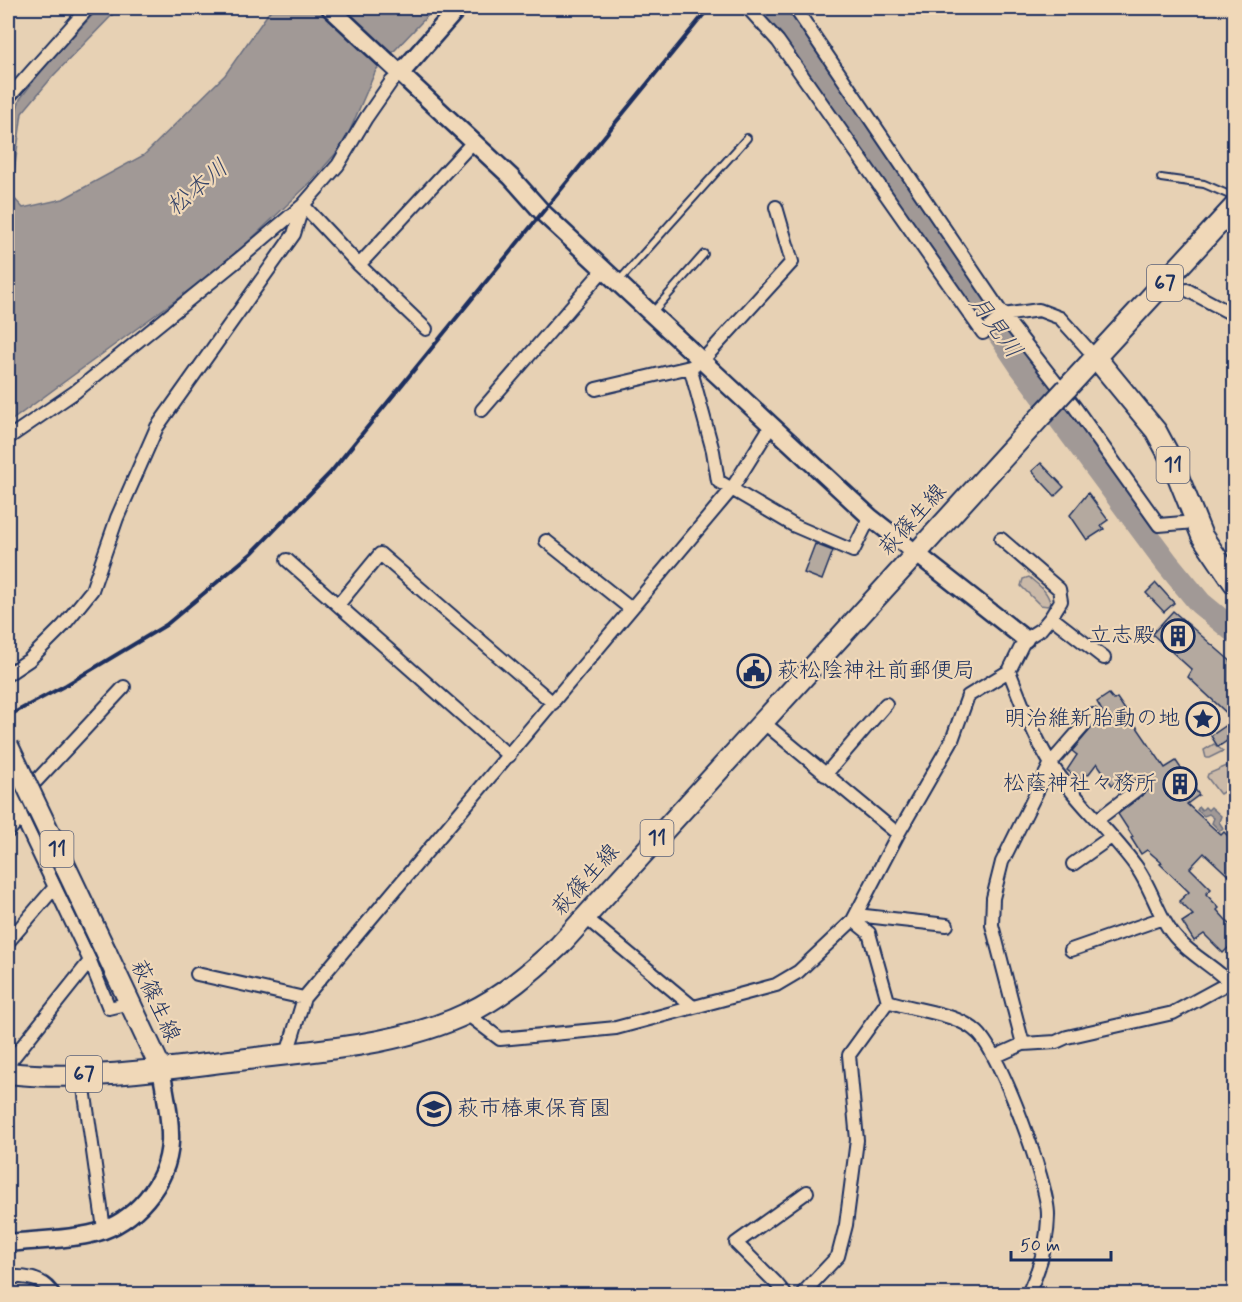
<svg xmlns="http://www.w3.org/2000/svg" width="1242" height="1302" font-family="Mynerve,'Klee One',sans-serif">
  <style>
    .green { fill: #cab9a8; stroke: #727483; stroke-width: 1.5 }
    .water { fill: #a19996; stroke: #6b6f80; stroke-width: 1.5 }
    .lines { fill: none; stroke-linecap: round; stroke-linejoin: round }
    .river { stroke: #a19996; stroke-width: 24 }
    .building { fill: #b4a99f; stroke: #1b2f5e; stroke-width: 1.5 }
    .lane-casing { stroke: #1b2f5e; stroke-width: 10 }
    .street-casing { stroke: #1b2f5e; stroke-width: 16 }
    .secondary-casing { stroke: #1b2f5e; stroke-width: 21 }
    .primary-casing { stroke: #1b2f5e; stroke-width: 24 }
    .lane { stroke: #f0d8b8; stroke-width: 6 }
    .street { stroke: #f0d8b8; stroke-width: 12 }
    .secondary { stroke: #f0d8b8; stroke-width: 16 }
    .primary { stroke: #f0d8b8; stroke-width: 20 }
    .rail { stroke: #1b2f5e; stroke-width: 4 }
    .primary-bridge-casing { stroke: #1b2f5e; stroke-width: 24; stroke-linecap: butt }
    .primary-bridge { stroke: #f0d8b8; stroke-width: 20 }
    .labels { text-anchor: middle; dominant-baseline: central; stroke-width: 4.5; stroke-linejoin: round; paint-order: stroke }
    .shield { fill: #f0d8b8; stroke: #5b6279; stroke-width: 1.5 }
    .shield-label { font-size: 21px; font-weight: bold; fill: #1b2f5e }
    .street-label { font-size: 22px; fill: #1b2f5e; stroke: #f0d8b8 }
    .poi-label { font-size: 22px; fill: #1b2f5e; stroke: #f0d8b8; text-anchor: end }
    .water-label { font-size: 24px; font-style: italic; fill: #364469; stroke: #f0d8b8 }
  </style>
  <rect width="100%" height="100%" fill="#e7d1b4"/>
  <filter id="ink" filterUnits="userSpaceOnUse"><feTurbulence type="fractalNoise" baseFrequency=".0167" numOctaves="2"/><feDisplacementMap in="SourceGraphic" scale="12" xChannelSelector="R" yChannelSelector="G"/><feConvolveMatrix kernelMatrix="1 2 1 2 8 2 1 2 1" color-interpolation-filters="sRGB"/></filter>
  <g filter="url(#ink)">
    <path class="green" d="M1029 577C1038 585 1048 591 1050 603L1048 606 1040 605 1021 586 1023 579Z
      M1214 744 1223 751 1209 758H1206L1204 750Z
      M1234 763V785L1220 794 1219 793 1207 777 1208 774Z"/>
    <path class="water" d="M99 8H119L53 76 22 113 11 195 23 208 63 199 144 155 225 75 272 8H435L376 70 344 144 310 183 226 263 8 423V166L13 122 20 99 42 70Z
      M1199 807 1202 810 1205 807 1208 810 1211 807 1221 816 1219 822 1223 828 1220 831 1212 823 1214 818 1209 814 1204 816 1197 810Z"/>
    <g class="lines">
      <path class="river" d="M773 8 907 206 967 286 1021 366 1167 563 1200 603 1234 631"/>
    </g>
    <path class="building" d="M1041 463 1064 487 1055 496 1032 471Z
      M1088 493 1108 520 1101 525 1104 529 1087 540 1070 515Z
      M815 544 833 551 822 580 804 573Z
      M1156 583 1174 603 1164 612 1146 593Z
      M1173 611 1234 664V736L1218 747 1211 736 1234 720 1188 677 1192 670 1152 634Z
      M1109 694 1114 700 1117 698 1165 768 1176 761 1199 795 1187 804 1221 835 1224 832 1234 842V881L1204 853 1190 868 1211 889 1206 894 1219 908 1217 910 1234 929V942L1223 953 1204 934 1194 941 1182 922 1193 915 1179 901 1189 892 1160 864 1162 863 1147 850 1141 854 1131 838 1133 837 1118 814 1149 790 1152 784 1150 779 1144 776 1139 777 1121 791 1115 783 1112 785 1097 763 1088 775 1085 773 1080 780 1067 770 1077 755 1072 751 1101 717 1102 711 1097 702Z"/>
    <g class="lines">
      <g class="lane-casing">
        <path id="lane" d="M1161 178 1204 184 1234 197
          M618 282 747 138
          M652 313 704 254"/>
      </g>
      <g class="street-casing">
        <path id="street" d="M748 8 778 41 983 333 1003 315 1039 310 1060 318 1096 358
          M795 8 1003 315 1074 406 1159 525 1195 522
          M8 98 88 8
          M303 205 359 265
          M776 207 792 262 702 361 690 367 713 451 718 481 795 526 853 551 870 517
          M1187 290 1234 315
          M426 329 359 265 474 141
          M596 389 690 367
          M482 410 604 269
          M8 438 75 392 244 255 303 205 338 165 366 118 391 82 401 73
          M1001 539 1059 589 1061 601 1051 617 1041 629 1025 639 1009 671C1022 703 1034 738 1053 767 1077 802 1110 831 1135 865 1152 887 1159 921 1178 940 1195 958 1218 969 1234 987
          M546 541 631 609
          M287 560 509 756
          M338 605 380 554 553 703
          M1051 617 1104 658
          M8 674 29 660 63 626 92 590 117 518 157 427 294 234 303 205
          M763 722 898 834
          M825 775 886 704
          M8 781 17 802 21 816 90 961 109 1008 130 1003
          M26 792 124 687
          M1097 820 1144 784
          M8 832 21 816
          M1073 864 1111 837
          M856 915 947 925
          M585 917 693 1007
          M8 942 55 887
          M1071 950 1163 918
          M197 974 304 998
          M888 1001C915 1011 957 1012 978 1033 1001 1055 1048 1183 1048 1215 1048 1242 1039 1270 1028 1294
          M467 1014 500 1039 616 1028 776 985 798 972 853 920 898 834 952 740 968 696 1009 671
          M1023 1044 992 925 993 898 1002 862 1051 763 1093 715
          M287 1054 304 998 731 490 771 426
          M994 1057 1023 1044 1056 1042 1067 1037 1173 1013 1230 982
          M8 1064 90 961
          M82 1074 104 1229
          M8 1277C25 1276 44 1278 53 1294
          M785 1294 776 1283 736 1243 807 1192
          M802 1294 838 1256 846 1225 857 1140 849 1055 888 1001 869 933 853 920"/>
      </g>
      <g class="secondary-casing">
        <path id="secondary" d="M330 8 511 177 543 213 870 517 1025 639
          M401 73 458 8
          M8 1243C36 1240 67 1240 95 1233 134 1222 168 1184 170 1142 171 1118 165 1093 161 1069"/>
      </g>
      <g class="primary-casing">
        <path id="primary" d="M1096 358 1156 431 1171 459 1202 536 1234 583
          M1067 388 1234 207
          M106 952 161 1069
          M8 1073C87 1082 168 1068 247 1059 318 1050 402 1045 468 1013 502 997 532 971 559 946L1043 414"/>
      </g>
      <use href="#lane" class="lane"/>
      <use href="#street" class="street"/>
      <use href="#secondary" class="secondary"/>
      <use href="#primary" class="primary"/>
      <path class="rail" d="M8 716 66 685 166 625 252 553 330 473 709 8"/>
      <g class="primary-bridge-casing">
        <path id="primary-bridge" d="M1043 414 1067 388
          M8 746 106 952"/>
      </g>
      <use href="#primary-bridge" class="primary-bridge"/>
    </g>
  </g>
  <defs>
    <g id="building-ring" transform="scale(1.725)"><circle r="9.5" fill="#f0d8b8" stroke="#1b2f5e" stroke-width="1.5"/><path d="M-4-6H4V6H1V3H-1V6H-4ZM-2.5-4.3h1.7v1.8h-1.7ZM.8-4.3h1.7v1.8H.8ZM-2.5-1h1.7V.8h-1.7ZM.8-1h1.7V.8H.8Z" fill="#1b2f5e"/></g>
    <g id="civic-ring" transform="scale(1.725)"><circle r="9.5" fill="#f0d8b8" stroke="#1b2f5e" stroke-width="1.5"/><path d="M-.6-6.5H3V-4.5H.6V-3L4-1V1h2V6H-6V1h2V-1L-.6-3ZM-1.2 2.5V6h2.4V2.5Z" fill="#1b2f5e"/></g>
    <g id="sight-ring" transform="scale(1.725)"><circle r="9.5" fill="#f0d8b8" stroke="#1b2f5e" stroke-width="1.5"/><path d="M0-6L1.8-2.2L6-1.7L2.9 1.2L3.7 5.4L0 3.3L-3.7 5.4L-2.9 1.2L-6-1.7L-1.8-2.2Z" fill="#1b2f5e"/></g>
    <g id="school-ring" transform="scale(1.725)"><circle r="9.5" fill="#f0d8b8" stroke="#1b2f5e" stroke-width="1.5"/><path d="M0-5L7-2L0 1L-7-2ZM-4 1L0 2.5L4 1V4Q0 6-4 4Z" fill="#1b2f5e"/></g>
  </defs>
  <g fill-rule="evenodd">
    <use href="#building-ring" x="1178" y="636"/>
    <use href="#civic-ring" x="754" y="671"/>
    <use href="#sight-ring" x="1203" y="719"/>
    <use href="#building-ring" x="1180" y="784"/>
    <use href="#school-ring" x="434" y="1109"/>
  </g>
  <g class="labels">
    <g class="shield">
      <rect x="1147" y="265" width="36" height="36" rx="4.5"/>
      <rect x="1156.5" y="447" width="33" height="36" rx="4.5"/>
      <rect x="640.5" y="820" width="33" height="36" rx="4.5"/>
      <rect x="40.5" y="831" width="33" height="36" rx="4.5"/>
      <rect x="66" y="1056" width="36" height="36" rx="4.5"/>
    </g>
    <g class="shield-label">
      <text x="1165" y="283">67</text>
      <text x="1173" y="465">11</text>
      <text x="657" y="838">11</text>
      <text x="57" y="849">11</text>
      <text x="84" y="1074">67</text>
    </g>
    <g class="street-label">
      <text transform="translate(913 520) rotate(-48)">萩篠生線</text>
      <text transform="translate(586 880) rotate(-48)">萩篠生線</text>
      <text transform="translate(155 1001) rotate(65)">萩篠生線</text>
    </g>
    <g class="poi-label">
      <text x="1155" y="636">立志殿</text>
      <text x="777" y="671" text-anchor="start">萩松陰神社前郵便局</text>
      <text x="1180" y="719">明治維新胎動の地</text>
      <text x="1157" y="784">松蔭神社々務所</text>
      <text x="457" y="1109" text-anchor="start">萩市椿東保育園</text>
    </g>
    <g class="water-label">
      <text transform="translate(198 188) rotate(-40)">松本川</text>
      <text transform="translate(995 327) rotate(54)">月見川</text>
    </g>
  </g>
  <rect width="1242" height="1302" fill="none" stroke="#f0d8b8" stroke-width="30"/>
  <rect x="15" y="15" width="1212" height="1272" fill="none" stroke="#1b2f5e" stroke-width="2" filter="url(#ink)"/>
  <path d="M1011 1251v9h100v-9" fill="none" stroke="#1b2f5e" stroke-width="3"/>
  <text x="1020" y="1251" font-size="18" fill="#1b2f5e" stroke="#f0d8b8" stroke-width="4.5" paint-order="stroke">50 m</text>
</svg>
